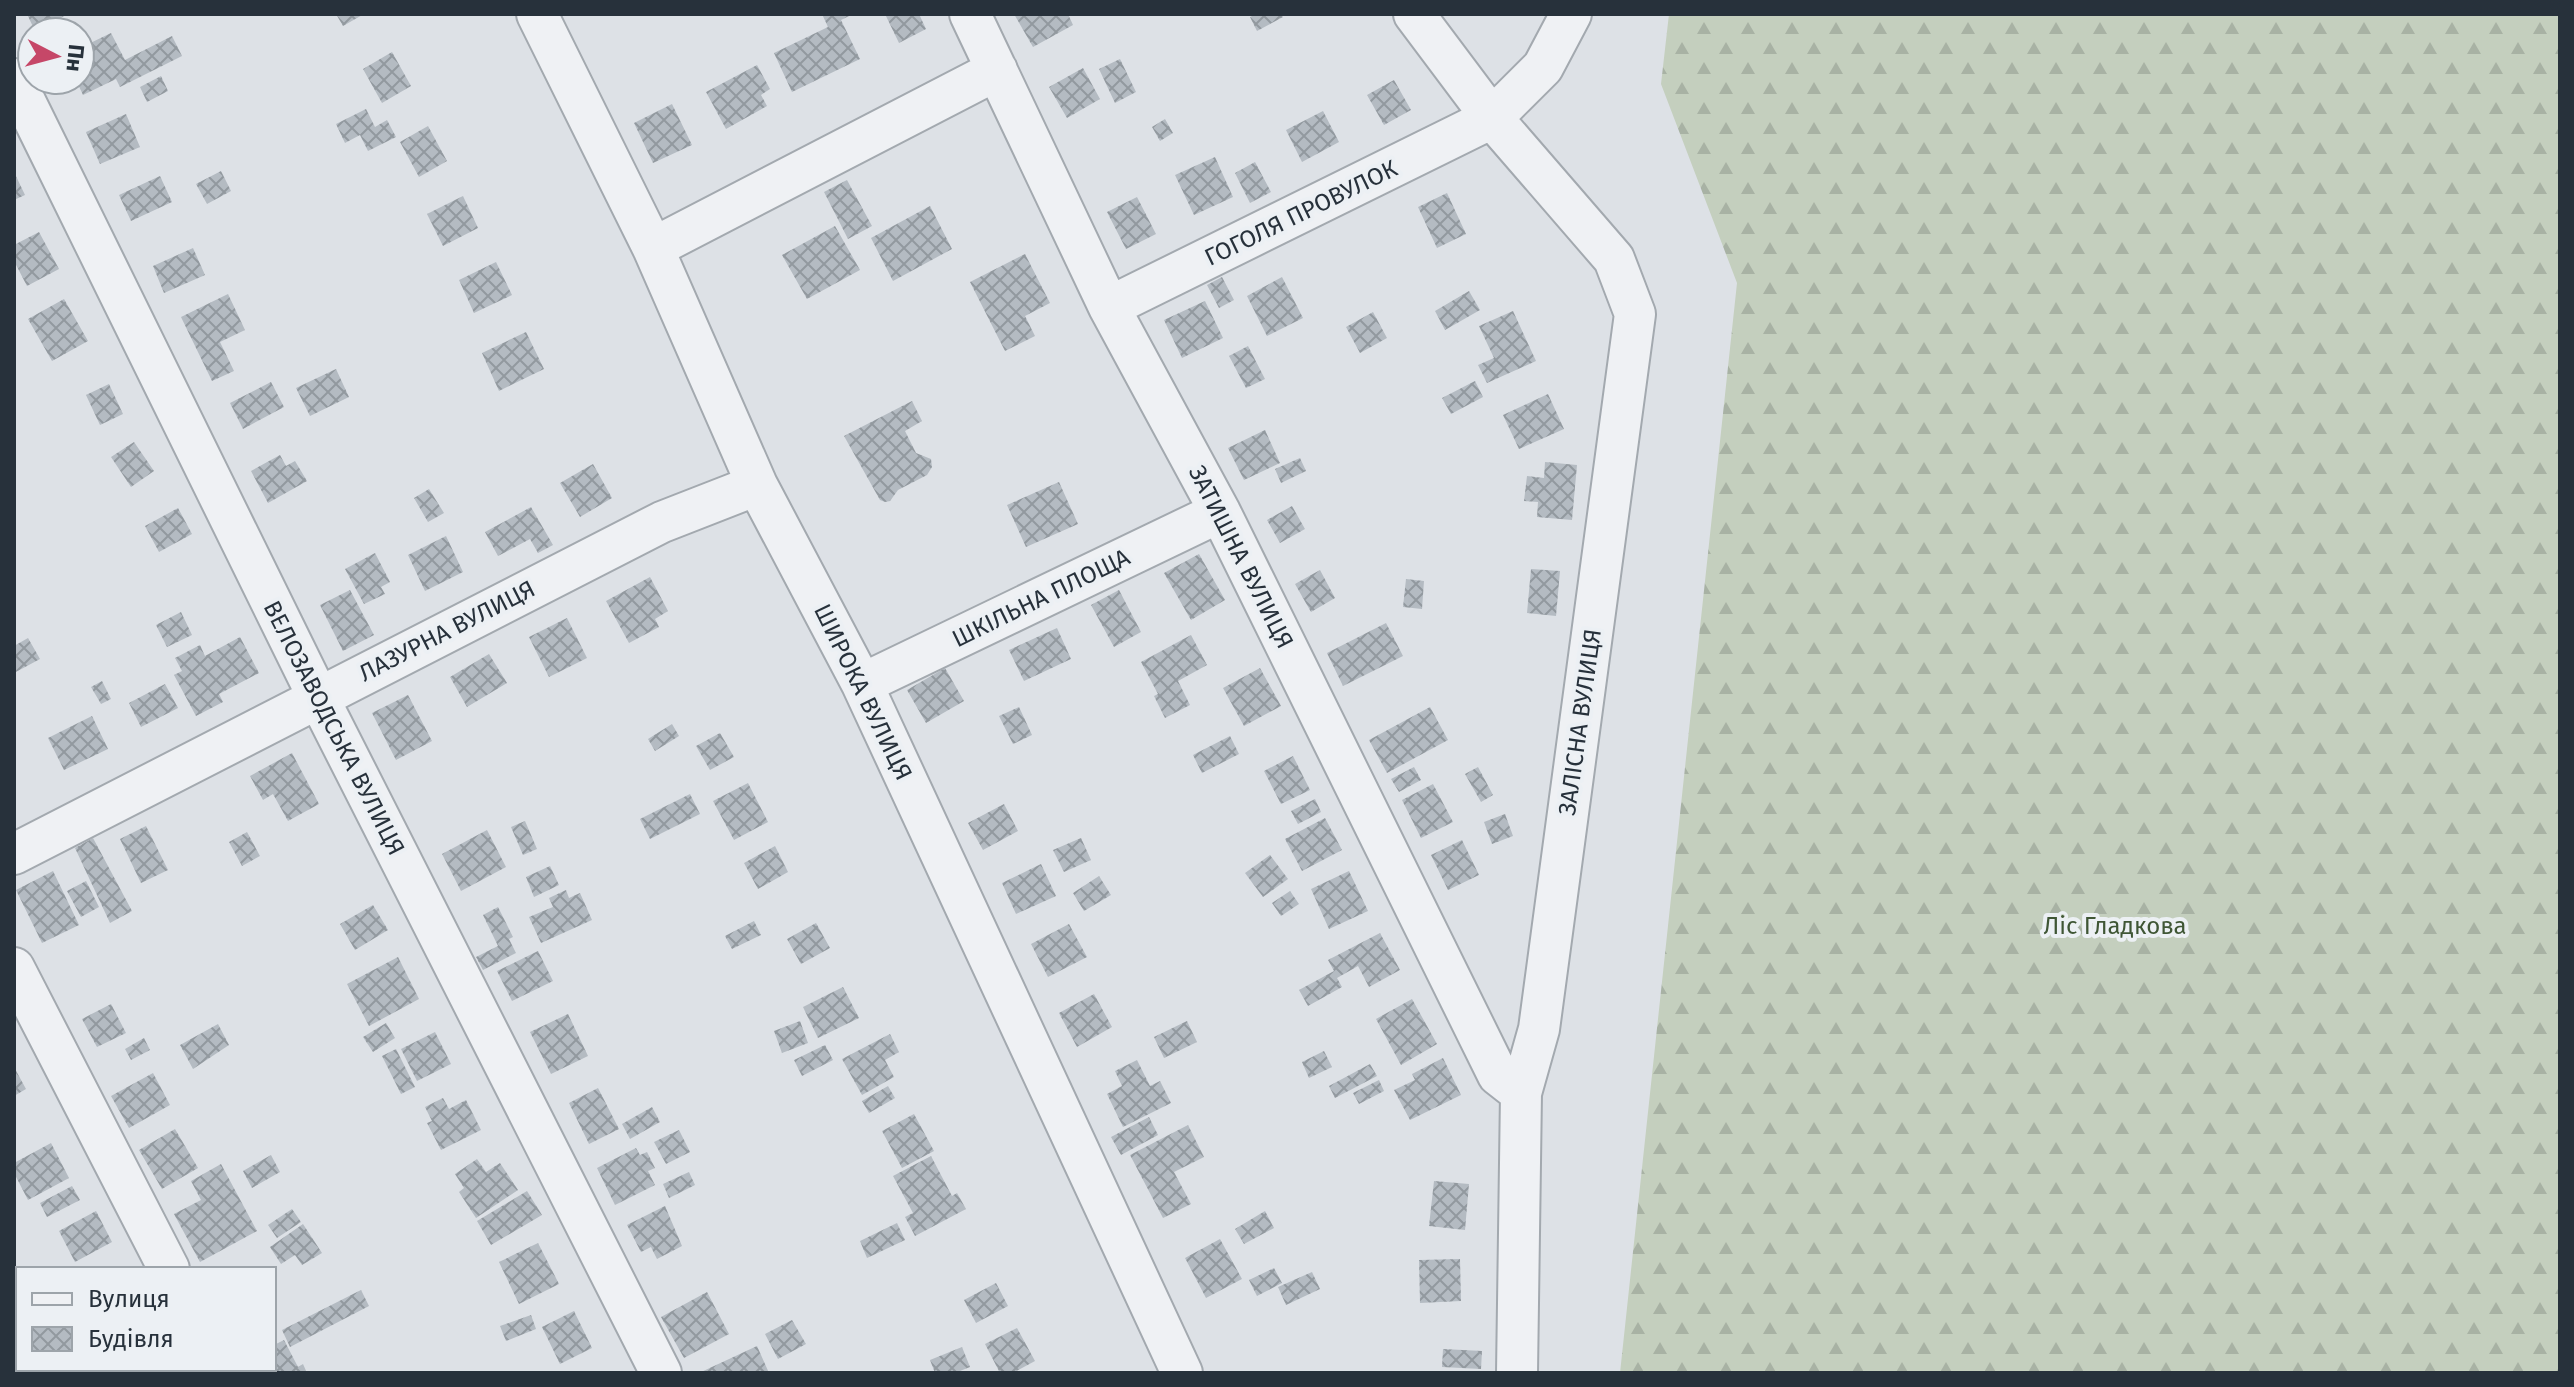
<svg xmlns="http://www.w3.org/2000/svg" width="2574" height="1387" font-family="'Fira Sans',sans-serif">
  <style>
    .forest { fill: url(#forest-firs) }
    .building { fill: url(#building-cross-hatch) }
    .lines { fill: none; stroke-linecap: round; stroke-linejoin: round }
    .minor-casing { stroke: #a3a9af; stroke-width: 44 }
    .minor { stroke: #eff1f4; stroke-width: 40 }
    .labels { text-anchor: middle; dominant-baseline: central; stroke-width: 8; stroke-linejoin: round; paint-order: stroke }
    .street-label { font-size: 24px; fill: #27313b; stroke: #ecf0f4 }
    .park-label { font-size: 24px; fill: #3f5635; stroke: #ecf0f4 }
  </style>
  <defs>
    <pattern id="forest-firs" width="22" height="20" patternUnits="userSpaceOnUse" patternTransform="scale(2)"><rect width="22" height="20" fill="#c4cfbe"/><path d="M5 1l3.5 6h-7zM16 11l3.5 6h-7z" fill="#a8b2a4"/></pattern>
    <pattern id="building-cross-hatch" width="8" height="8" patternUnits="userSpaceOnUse" patternTransform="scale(2)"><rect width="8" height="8" fill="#b4bbc2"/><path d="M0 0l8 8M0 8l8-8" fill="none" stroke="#92999f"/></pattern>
  </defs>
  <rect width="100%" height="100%" fill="#dde1e6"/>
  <path class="forest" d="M1669 14H2560V1373H1620L1737 283 1661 84Z"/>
  <path class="building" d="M27 14H68L35 31Z
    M336 14H364L343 26Z
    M822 14H853L841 20 860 59 792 92 774 53 828 27Z
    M885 14H919L926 29 899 43Z
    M1014 14H1068L1073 25 1033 47Z
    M1256 14H1281L1283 17 1257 31 1250 17Z
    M111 33 125 60 172 36 182 56 120 87 116 79 83 95 76 80H80V48Z
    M392 52 411 86 382 103 363 69Z
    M1120 59 1136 92 1115 103 1099 69Z
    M757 65 770 89 761 95 767 106 726 129 706 92Z
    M1083 68 1100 99 1067 118 1049 87Z
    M161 76 168 91 147 102 140 87Z
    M1394 80 1411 110 1384 125 1367 95Z
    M672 104 692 145 653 163 634 123Z
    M366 109 375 127 387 120 396 137 368 151 360 135 345 143 336 124Z
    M1323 111 1339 142 1302 162 1286 130Z
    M126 114 140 147 100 164 86 132Z
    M1165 119 1173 133 1160 141 1152 127Z
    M428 126 447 161 419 177 400 142Z
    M1215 157 1233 197 1194 215 1175 175Z
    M1255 162 1271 192 1250 203 1235 173Z
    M221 171 231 191 207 204 196 184Z
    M14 172 25 195 14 200Z
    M160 176 172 202 131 221 119 195Z
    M847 180 872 226 848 239 824 192Z
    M1447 193 1466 234 1437 248 1418 207Z
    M463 196 478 228 443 246 427 214Z
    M1137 197 1156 234 1126 249 1107 212Z
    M930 206 952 249 893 281 871 238Z
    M835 226 860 270 807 299 782 255Z
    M39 232 59 269 27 286 14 261V245Z
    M193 248 205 275 164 293 153 266Z
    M1025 254 1050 303 1025 316 1035 336 1005 351 970 282Z
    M496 262 512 295 474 313 459 280Z
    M1222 277 1234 300 1219 308 1207 285Z
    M1282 277 1303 318 1267 336 1247 296Z
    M1469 291 1480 310 1445 330 1435 311Z
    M228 294 245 330 220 342 234 371 212 381 181 317Z
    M64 299 88 341 52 361 28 319Z
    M1205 301 1223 338 1182 358 1164 320Z
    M1513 311 1536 361 1487 383 1478 365 1494 358 1479 326Z
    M1373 312 1387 338 1360 353 1346 327Z
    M526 332 544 369 499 391 482 353Z
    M1248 346 1265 379 1246 388 1229 356Z
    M336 369 349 397 310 416 296 388Z
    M1475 381 1483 397 1451 414 1442 398Z
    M271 382 284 407 243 429 230 403Z
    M109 384 123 414 100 425 86 395Z
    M1548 394 1564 429 1519 449 1503 415Z
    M912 401 922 421 905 431 916 453 931 459 932 467 927 475 898 490 890 501 885 502 880 500 844 436Z
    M1265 430 1280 463 1244 480 1228 448Z
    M134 442 154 471 131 487 111 457Z
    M280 455 286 466 295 461 307 481 268 503 251 471Z
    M1300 458 1306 471 1281 483 1275 469Z
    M1545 462 1577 465 1572 520 1537 517 1538 502 1524 501 1527 476 1544 478Z
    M593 464 612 498 580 517 560 483Z
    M1059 482 1078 524 1026 547 1007 505Z
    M429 489 444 513 428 522 414 498Z
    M1292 506 1305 529 1280 543 1267 520Z
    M531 507 553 545 538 553 530 539 498 556 485 532Z
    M178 508 192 534 159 552 145 526Z
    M446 536 463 572 425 591 408 555Z
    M375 553 390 582 381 587 385 594 364 604 345 569Z
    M1199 554 1225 600 1191 620 1164 573Z
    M1531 569 1560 571 1556 616 1527 613Z
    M1320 570 1335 598 1311 612 1295 584Z
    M650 577 668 611 655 619 659 627 629 643 606 601Z
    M1406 579 1424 581 1422 609 1403 607Z
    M350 590 374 635 343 651 320 605Z
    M1119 590 1141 632 1114 647 1091 605Z
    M181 612 192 635 167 647 156 625Z
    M567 618 587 658 549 677 529 637Z
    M1386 623 1403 656 1343 686 1327 653Z
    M1057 628 1071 659 1024 681 1009 650Z
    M1191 635 1207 665 1178 681 1190 705 1165 718 1154 696 1158 694 1141 662Z
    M240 637 259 673 219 694 223 702 196 716 174 675 182 671 175 658 200 645 205 656Z
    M28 638 40 659 14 673V646Z
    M489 654 507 683 467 707 450 677Z
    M945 668 964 701 926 723 907 690Z
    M1260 668 1281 706 1244 726 1223 688Z
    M102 681 111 699 101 704 91 687Z
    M165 684 178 708 141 727 129 703Z
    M408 695 432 741 396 760 372 713Z
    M1019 707 1032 735 1013 744 999 716Z
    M1430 707 1448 740 1387 773 1369 740Z
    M92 716 108 749 64 770 48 738Z
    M672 724 679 736 655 751 648 739Z
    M720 733 734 757 710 770 696 746Z
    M1230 736 1239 754 1202 773 1193 755Z
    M292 753 319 804 288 821 273 794 263 800 250 776Z
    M1293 756 1310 790 1281 804 1264 771Z
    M1414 767 1421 780 1399 792 1391 779Z
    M1478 767 1493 795 1481 802 1465 774Z
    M748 783 768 822 734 840 713 801Z
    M1433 784 1453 822 1421 838 1402 800Z
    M690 794 700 814 650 839 640 819Z
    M1315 799 1321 812 1298 824 1291 811Z
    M1004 804 1018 831 983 850 968 823Z
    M1505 814 1513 836 1492 844 1484 822Z
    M1325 818 1342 850 1302 871 1285 839Z
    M525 821 537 849 523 855 511 827Z
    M146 826 168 870 141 883 120 839Z
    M487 830 506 867 461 891 442 854Z
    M247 832 260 856 242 866 229 842Z
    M93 838 132 911 110 923 75 848Z
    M1081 838 1091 860 1064 872 1053 850Z
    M1462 840 1479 875 1448 890 1431 855Z
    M775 846 788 872 758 889 744 863Z
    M1270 855 1288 879 1263 897 1245 873Z
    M1041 864 1056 896 1016 914 1002 883Z
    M550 866 559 885 534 897 526 877Z
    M53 871 79 925 42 943 16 890Z
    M1349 871 1368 911 1329 929 1311 889Z
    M1099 876 1111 895 1084 911 1073 893Z
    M86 881 99 907 81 917 67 891Z
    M566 890 569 898 580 893 592 920 541 943 529 917 553 907 549 898Z
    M1290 891 1299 904 1281 916 1272 903Z
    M373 905 388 930 355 950 340 924Z
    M498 907 513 937 509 939 516 953 483 970 476 957 498 946 483 915Z
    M754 921 761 935 732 949 725 936Z
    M816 923 830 948 801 964 787 939Z
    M1069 924 1087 957 1048 977 1031 944Z
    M1380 933 1400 970 1369 987 1358 966 1337 978 1342 987 1308 1006 1299 990 1334 971 1328 960Z
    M538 951 553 981 512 1001 497 971Z
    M398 957 419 999 369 1026 347 984Z
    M843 987 859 1018 818 1038 803 1007Z
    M1094 994 1112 1027 1077 1047 1059 1013Z
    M1412 999 1437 1044 1401 1065 1376 1019Z
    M111 1004 126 1033 97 1047 82 1019Z
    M568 1014 588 1056 551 1074 530 1032Z
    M800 1021 808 1043 782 1053 774 1031Z
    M1187 1021 1197 1042 1164 1058 1154 1037Z
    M386 1023 395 1038 373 1052 363 1037Z
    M218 1024 229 1045 193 1069 180 1045Z
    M435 1032 451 1064 417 1081 401 1049Z
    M890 1034 899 1052 885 1060 894 1077 862 1095 842 1059Z
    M144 1038 150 1050 131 1060 125 1049Z
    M825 1045 833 1060 802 1076 794 1060Z
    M396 1049 415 1087 401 1094 382 1056Z
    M1324 1051 1332 1067 1309 1078 1302 1062Z
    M1443 1058 1461 1095 1410 1120 1394 1090 1415 1080 1412 1074Z
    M1137 1060 1150 1086 1160 1081 1171 1103 1123 1127 1107 1094 1122 1086 1115 1071Z
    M1370 1064 1377 1076 1335 1098 1329 1086Z
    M14 1067 26 1089 14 1096Z
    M153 1073 170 1105 129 1128 111 1096Z
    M1379 1080 1384 1091 1359 1104 1353 1093Z
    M888 1086 895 1098 869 1113 862 1101Z
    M598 1088 619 1129 589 1144 569 1103Z
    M443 1098 449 1109 466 1100 481 1130 441 1150 427 1123 432 1121 425 1107Z
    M652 1107 660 1122 630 1139 622 1124Z
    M914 1114 934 1151 902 1168 882 1131Z
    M1149 1117 1158 1135 1121 1155 1111 1137Z
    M1188 1125 1204 1157 1174 1172 1191 1204 1163 1218 1130 1155Z
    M175 1129 198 1168 162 1189 139 1150Z
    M679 1130 690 1152 666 1164 654 1142Z
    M51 1143 69 1178 28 1200 14 1173V1163Z
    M636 1148 640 1155 647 1152 655 1168 648 1171 655 1185 615 1205 597 1168Z
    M271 1155 280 1172 252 1188 243 1171Z
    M931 1156 952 1196 957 1193 966 1209 915 1236 905 1217 913 1213 893 1176Z
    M477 1159 486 1172 500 1163 518 1190 476 1218 459 1192 464 1188 455 1174Z
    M221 1164 257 1231 200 1262 174 1214 201 1200 191 1181Z
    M689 1172 695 1185 669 1198 663 1184Z
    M1434 1181 1469 1184 1465 1230 1429 1226Z
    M72 1186 80 1200 47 1217 40 1203Z
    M527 1191 542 1215 491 1245 477 1221Z
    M665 1206 682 1246 657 1259 651 1247 641 1252 627 1225Z
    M292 1209 301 1222 277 1238 268 1225Z
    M96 1211 112 1242 75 1262 59 1231Z
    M1265 1211 1274 1228 1244 1244 1235 1229Z
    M897 1223 905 1240 867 1258 860 1241Z
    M303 1224 322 1253 302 1265 295 1255 281 1264 270 1247Z
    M1220 1239 1242 1279 1206 1298 1185 1258Z
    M538 1243 559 1284 519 1304 499 1262Z
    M1460 1259 1461 1301 1420 1303 1419 1260Z
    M1274 1268 1282 1283 1257 1296 1249 1280Z
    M1312 1272 1320 1289 1286 1305 1278 1287Z
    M996 1283 1008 1306 976 1323 964 1300Z
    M361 1290 369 1306 290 1347 282 1330Z
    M707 1292 729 1334 684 1358 661 1317Z
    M574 1311 592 1348 560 1364 542 1327Z
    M531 1315 536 1329 506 1341 500 1326Z
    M792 1320 806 1344 778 1359 765 1334Z
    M1017 1328 1035 1361 1013 1373H1000L985 1344Z
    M284 1340 298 1367 303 1364 307 1373H254L252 1369H274V1345Z
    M757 1346 769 1373H699Z
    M962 1347 970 1367 955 1373H935L930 1360Z
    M1443 1349 1482 1351 1481 1369 1442 1367Z"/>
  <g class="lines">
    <g class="minor-casing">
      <path id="minor" d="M537 14 653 248 757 485 862 684 1182 1373
        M970 14 1109 307 1220 512 1498 1075 1521 1093
        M1414 14 1492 118 1614 259 1635 314 1539 1029 1521 1093 1517 1373
        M14 79 318 697 661 1373
        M653 248 997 70
        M1109 307 1492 118 1543 67 1571 14
        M862 684 1220 512
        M14 854 662 522 757 485
        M14 968 169 1269
        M220 1369 222 1373"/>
    </g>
    <use href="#minor" class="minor"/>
  </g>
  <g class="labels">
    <g class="street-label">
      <text transform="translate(1301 213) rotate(-26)">ГОГОЛЯ ПРОВУЛОК</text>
      <text transform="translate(1241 557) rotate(63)">ЗАТИШНА ВУЛИЦЯ</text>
      <text transform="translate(1041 598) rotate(-26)">ШКІЛЬНА ПЛОЩА</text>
      <text transform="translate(447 631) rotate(-27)">ЛАЗУРНА ВУЛИЦЯ</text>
      <text transform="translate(863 692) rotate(64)">ШИРОКА ВУЛИЦЯ</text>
      <text transform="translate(1580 722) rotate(-82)">ЗАЛІСНА ВУЛИЦЯ</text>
      <text transform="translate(334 728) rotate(63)">ВЕЛОЗАВОДСЬКА ВУЛИЦЯ</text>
    </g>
    <g class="park-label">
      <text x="2115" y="926">Ліс Гладкова</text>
    </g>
  </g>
  <rect width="2574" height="1387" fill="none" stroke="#27313b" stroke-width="32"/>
  <rect x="16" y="1267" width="260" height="104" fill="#ecf0f4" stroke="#9da4aa" stroke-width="2"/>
  <rect x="32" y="1293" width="40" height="12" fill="#eff1f4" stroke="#9da4aa" stroke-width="2"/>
  <text x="88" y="1307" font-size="24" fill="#27313b">Вулиця</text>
  <rect x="32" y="1327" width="40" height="24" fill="url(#building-cross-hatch)" stroke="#9da4aa" stroke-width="2"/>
  <text x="88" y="1347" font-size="24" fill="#27313b">Будівля</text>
  <g transform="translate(56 56) rotate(96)"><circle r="38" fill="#ecf0f4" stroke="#9da4aa" stroke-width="2"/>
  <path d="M0-6L14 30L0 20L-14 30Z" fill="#c64768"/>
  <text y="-12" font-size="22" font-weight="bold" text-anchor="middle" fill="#27313b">Пн</text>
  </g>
</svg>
